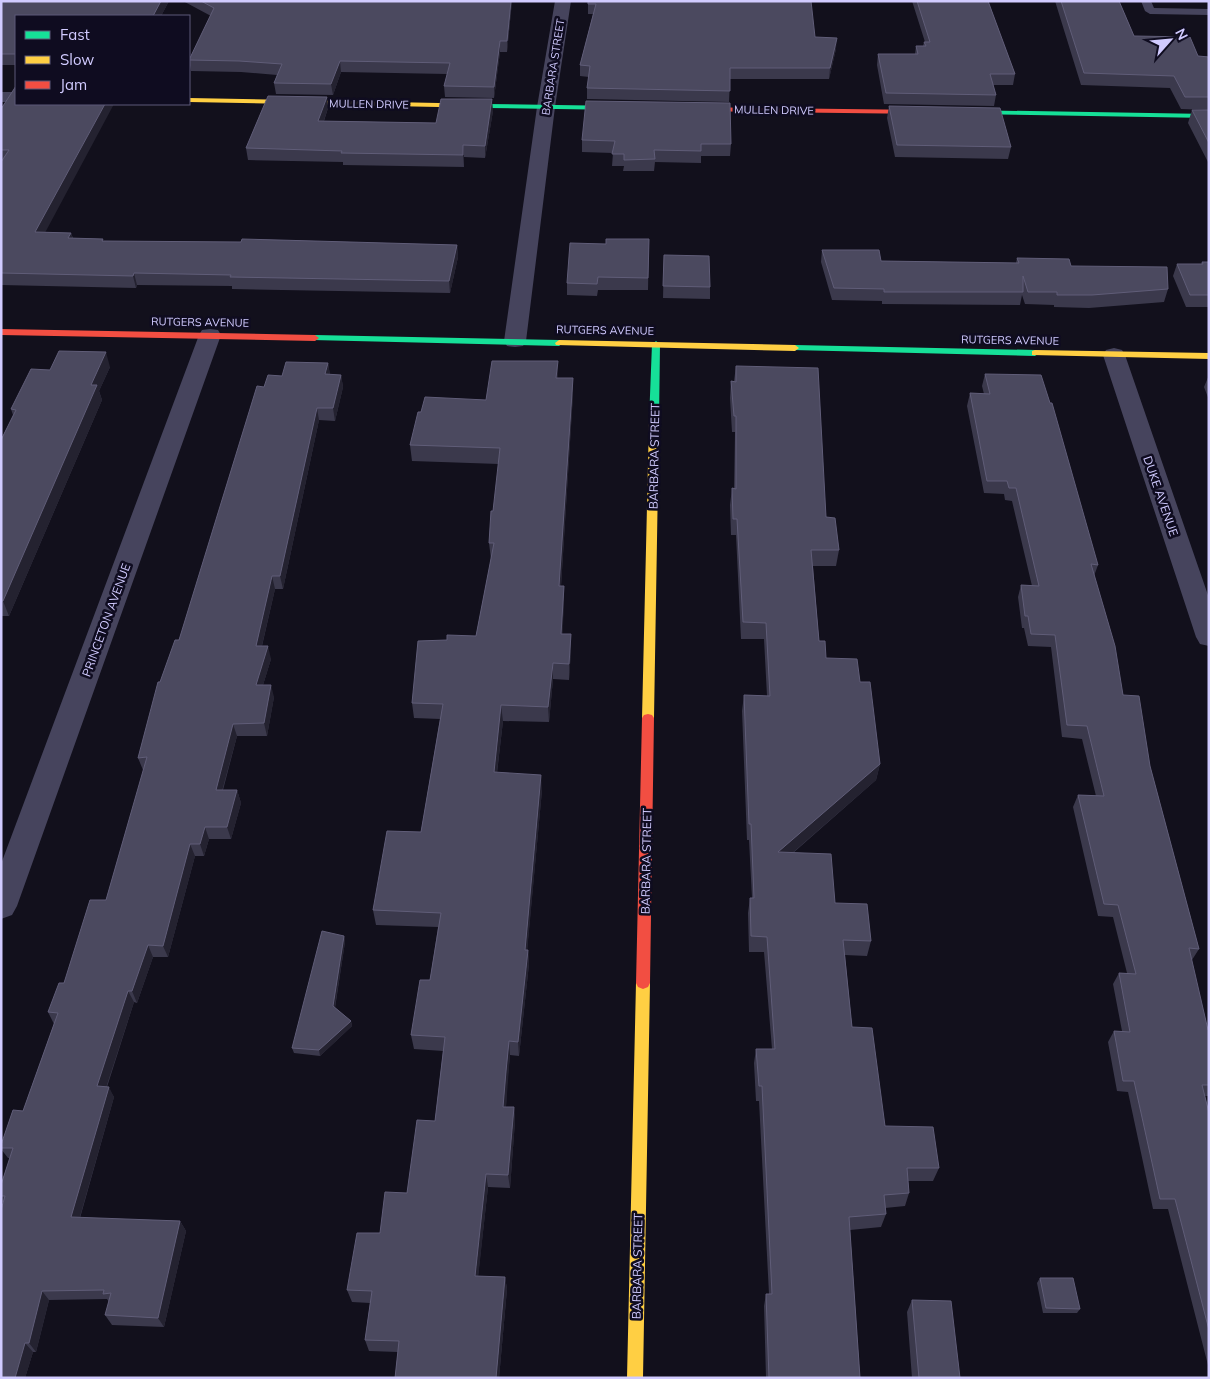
<svg xmlns="http://www.w3.org/2000/svg" width="1210" height="1379" font-family="Mulish,sans-serif">
  <style>
    .lines { fill: none; stroke-linecap: round; stroke-linejoin: round }
    .lane { fill: #46445d; fill-rule: evenodd }
    .street { fill: #46445d; fill-rule: evenodd }
    .fast { fill: #16e098; fill-rule: evenodd }
    .slow { fill: #ffcf43; fill-rule: evenodd }
    .jam { fill: #f24e42; fill-rule: evenodd }
    .wall { fill: #3b394c }
    .shaded-wall { fill: #242230 }
    .building { fill: #4b495f; stroke: #605d78 }
    .labels { text-anchor: middle; dominant-baseline: central; stroke-width: 5; stroke-linejoin: round; paint-order: stroke }
    .far-street-label { font-size: 11px; fill: #d1cbff; stroke: #0f0c20 }
    .street-label { font-size: 12px; fill: #d1cbff; stroke: #0f0c20 }
  </style>
  <rect width="100%" height="100%" fill="#12101c"/>
  <g class="lines">
    <path class="lane" d="M1141 1H1151L1154 8 1209 9V15L1150 14 1145 11Z"/>
    <path class="street" d="M555 1H571L555 107 526 341 523 346 515 347 507 346 504 341 537 107Z
      M1 92H16V102H1Z
      M210 329 218 330 221 335 17 906 12 915 1 919V864L199 335 202 330Z
      M1114 348 1122 350 1125 355 1209 598V646L1200 644 1196 637 1103 355 1106 350Z"/>
    <path class="fast" d="M485 104 622 106 626 108 622 110 488 108 484 106Z
      M962 110 1209 114V118L965 114 961 112Z
      M315 335 559 340 563 343 559 346 312 340V336Z
      M656 341 660 344 659 421 654 424 649 421 652 344Z
      M795 345 1035 350 1039 353 1035 356 792 350V346Z"/>
    <path class="slow" d="M189 98 488 104 492 106 488 108 189 102Z
      M559 340 795 345 799 348 795 351 556 345 555 343Z
      M1035 350 1209 353V359L1032 355V351Z
      M654 418 659 421 654 718 652 721H644L642 718 649 421Z
      M643 977 648 979 650 983 643 1378H627L636 983 638 979Z"/>
    <path class="jam" d="M690 107 925 110 929 112 925 114 693 111 689 109Z
      M1 329 315 335 319 338 315 341 1 335Z
      M648 714 652 715 654 718 650 983 648 987 643 989 638 987 636 983 642 718 644 715Z"/>
  </g>
  <path class="wall" d="M1 1H169L161 16H16V65H1Z
    M183 1H512L507 52H500L494 98 445 97 444 86 447 74 341 72 333 95 276 94 274 83 277 75 241 72 191 71 189 60 211 16Z
    M588 1 815 37 836 49 829 79H730L729 102 587 99V88L589 77 580 76V65L593 14H588Z
    M912 1H988L1015 74 1013 85H993L996 95 994 106 884 104 877 65 878 54H915L916 46H923L924 42H925Z
    M1055 1H1119L1134 36 1198 56 1209 57V110L1181 109 1170 88 1081 85Z
    M327 97 328 108 324 121 436 123 493 111 485 158 464 157V167L343 165V162L248 160 246 148Z
    M889 106 1011 147 1008 159 895 157 887 118Z
    M1 109 45 232 71 233 73 238 103 239V241L457 245 458 257 450 293 232 289V286L137 285 136 288 1 285Z
    M1192 110H1209V164L1188 123Z
    M582 140 731 144 730 156H701V163L655 162 654 171H623L624 166H612L613 153 582 152Z
    M649 239 648 290H598L597 296 567 295V283L606 244Z
    M822 250 881 261 1016 263 1017 258 1071 266 1168 289 1164 302 1089 308 1054 307V305L1025 304 1022 295 1020 305 882 304V301L832 300 821 262Z
    M664 255 710 287V299L663 298Z
    M1202 262H1209V307H1186L1173 276 1177 264H1201Z
    M328 363 330 375H341L343 387 335 421 319 420 283 589H275L262 646 271 659 263 685 274 697 267 736H237L223 790H237L241 803 231 839H209L204 856H195L168 957H153L137 1003 134 1002 107 1087 114 1097 80 1218 180 1221 186 1231 164 1327 112 1325 105 1315 109 1302 107 1299 49 1300 36 1352H33L25 1378 3 1203 1 1201V1185L10 1158H8L1 1149V1145L23 1111 54 1024 48 1012 64 983 106 900 144 770H143L138 758 160 682 179 640 264 387 282 376Z
    M736 366 826 517 839 550 836 566H813L819 641 826 658 860 682 880 764 876 780 793 853 835 903 871 941 867 956 845 955 852 1027 885 1126 939 1168 933 1181H908L909 1193 905 1206 885 1208 886 1214 881 1227 850 1230 860 1378H766L764 1306 766 1294H769L759 1101H756L754 1063 756 1049H772L764 952H749L748 913 750 898H752L749 840H747L742 711 744 695 767 696 764 639H741L736 535H731L730 505 732 488 734 489 735 432H732L730 398 731 381H734Z
    M110 367 99 391 102 400 9 616H1V440L13 415 11 409 50 370Z
    M985 374 1098 565 1094 576 1123 695 1150 766 1199 949 1192 960H1191L1208 1030H1209V1096H1205L1209 1113V1369L1168 1209H1153L1128 1092 1117 1091 1108 1042 1114 1031H1122L1113 984 1119 973H1127L1113 917 1098 916 1073 807 1078 795 1096 796 1082 739 1062 737 1051 647 1028 646 1024 628H1022L1018 597 1021 585 1032 586 1012 501 1005 500 1004 494 984 493 967 406 970 393 984 394 982 386Z
    M1209 375V400L1204 387Z
    M558 378H573V394L561 586H564V602L562 634H571V650L569 680 553 679 549 722 503 721 497 773 542 790 527 950H528L529 964 519 1056 510 1055 507 1085 506 1107H514L515 1121 510 1188 488 1187 478 1276 505 1277 507 1289 499 1378H395L398 1352 369 1351 365 1340 370 1303 352 1302 347 1290 380 1233 407 1193 435 1121 443 1051 414 1049 411 1035 430 980 438 927 376 925 373 910 421 832 440 719 414 718 412 703 447 640 476 636 491 559 489 543 499 464 412 461 410 445 421 412 486 400Z
    M344 936 345 942 335 1008 351 1021 352 1026 320 1056 294 1053 292 1048Z
    M1040 1278 1080 1309 1077 1313H1043L1037 1283Z
    M912 1300 960 1378H912L907 1312Z"/>
  <path class="shaded-wall" d="M161 1H169L161 16H153Z
    M511 1H512L507 52V41Z
    M837 38 836 49 829 79 830 68Z
    M500 41V52L494 98V87Z
    M340 61 341 72 333 95 331 84Z
    M327 97 328 108 320 132 318 121Z
    M492 99 493 111 485 158V146Z
    M105 104H114L39 244 35 232Z
    M463 145 464 157V167L463 155Z
    M71 233 74 244 68 238Z
    M457 245 458 257 450 293 449 281Z
    M134 273 137 285 136 288 133 276Z
    M106 352 110 367 99 391 102 400 9 616 3 601 91 385Z
    M558 361V376L557 394 556 378Z
    M328 363 330 375 325 374Z
    M341 375 343 387 335 421 333 408Z
    M573 378V394L560 602 559 586Z
    M317 408 319 420 283 589 280 576Z
    M272 576 275 589 259 658 256 646Z
    M564 586V602L562 650 561 634Z
    M571 634V650L569 680V664Z
    M268 646 271 659 259 698 256 685Z
    M553 663V679L549 722 548 707Z
    M271 685 274 697 267 736 264 723Z
    M501 705 503 721 495 788 494 772Z
    M233 724 237 736 219 802 216 790Z
    M880 764 876 780 775 868 778 852Z
    M541 775 542 790 526 964 525 950Z
    M237 790 241 803 231 839 227 827Z
    M205 827 209 839 204 856 200 844Z
    M190 844 195 856 168 957 163 946Z
    M344 936 345 942 334 1012 333 1006Z
    M148 945 153 957 137 1003 132 991Z
    M528 950 529 964 519 1056 518 1042Z
    M128 991 134 1002 103 1097 97 1086Z
    M351 1021 352 1026 320 1056 319 1050Z
    M509 1041 510 1055 505 1120 503 1107Z
    M109 1087 114 1097 77 1227 71 1217Z
    M514 1107 515 1121 510 1188 508 1175Z
    M486 1174 488 1187 477 1288 475 1276Z
    M180 1221 186 1231 164 1327 158 1318Z
    M505 1277 507 1289 499 1378H496Z
    M42 1291 49 1300 36 1352 29 1343Z
    M25 1343 33 1352 25 1378H15Z"/>
  <path class="building" d="M1 1H161L153 16H16V54H1Z
    M201 1H511L507 41H500L494 87 444 86 450 63 340 61 331 84 274 83 282 64 239 61 189 60 214 8Z
    M588 1H811L815 37 837 38 830 68H730V91L587 88 590 66 580 65 596 4H588Z
    M917 1H988L1015 74H990L996 95 886 93 878 54H918L916 46H926L924 42H930Z
    M1061 1H1119L1134 36 1190 37 1198 56 1209 57V97H1185L1174 76 1084 73Z
    M16 86V104H105L35 232 71 233 68 238 103 239 102 241 241 242 242 239 457 245 449 281 230 277 231 275 134 273 133 276 1 273V162L9 150H1V109Z
    M268 96 327 97 318 121 436 123 441 99H492L485 146 463 145V155L341 153 342 151 246 148Z
    M586 101 730 103 731 144H701V151L654 150 655 159 624 160V154H612L615 141 582 140Z
    M889 106 1000 108 1011 147 897 145Z
    M1192 110H1209V143Z
    M606 239H649L648 278 598 277 597 284 567 283 570 243 606 244Z
    M822 250H879L881 261 1019 263 1017 258 1069 259 1071 266 1167 267 1168 289 1092 295H1057V292H1028L1023 276V292H884V289L834 288Z
    M664 255 709 256 710 287 663 286Z
    M1202 262H1209V295H1190L1177 264H1203Z
    M59 351 106 352 91 385H97L3 601H1V440L16 410 11 409 31 369 50 370Z
    M492 361H558L556 378H573L559 586H564L561 634H571L569 664 553 663 548 707 501 705 494 772 541 775 525 950H528L518 1042 509 1041 506 1071 503 1107H514L508 1175 486 1174 475 1276 505 1277 496 1378H395L399 1341 365 1340 372 1291 347 1290 357 1233H380L385 1192 407 1193 417 1120 435 1121 445 1037 411 1035 420 980H430L441 913 373 910 387 831 421 832 443 704 412 703 418 641 447 640V635L476 636 494 543H489L491 511H493L500 448 410 445 418 412H421L425 397 486 400Z
    M286 362 328 363 325 374 341 375 333 408H317L280 576H272L256 646H268L256 685H271L264 723 233 724 216 790H237L227 827H205L200 844H190L163 946 148 945 132 991H128L97 1086 109 1087 71 1217 180 1221 158 1318 105 1315 111 1293 103 1294 104 1290 42 1291 29 1343H25L15 1378H1V1210L5 1196H1V1185L13 1148H1V1145L13 1110 23 1111 58 1013 48 1012 59 983H64L90 900H106L147 757 138 758 158 682H160L175 640H179L257 386 264 387 268 375 282 376Z
    M736 366 818 368 826 517 835 518 839 550H811L819 641H825L826 658 857 659 860 682H870L880 764 778 852 831 854 835 903 867 904 871 941 843 940 852 1027 872 1028 885 1126 933 1127 939 1168H907L909 1193 884 1195 886 1214 849 1217 860 1378H769L766 1294H772L762 1086H759L756 1049H775L767 937 751 936 750 898H754L751 824H749L744 695 770 696 766 623 743 622 737 519H733L732 488 736 489V416H734L731 381 736 382Z
    M985 374 1041 375 1050 403H1052L1098 565 1091 564 1115 646 1123 695 1139 696 1150 766 1199 949 1189 948 1208 1030H1209V1085H1202L1209 1113V1330L1175 1199H1160L1134 1081H1123L1114 1031 1130 1032 1119 973 1136 974 1118 905 1104 904 1078 795 1104 796 1087 726 1067 725 1055 635 1031 634 1028 616H1025L1021 585 1039 586 1016 488H1009L1007 481H987L970 393 990 394Z
    M322 931 344 936 333 1006 351 1021 319 1050 292 1048Z
    M1040 1278H1073L1080 1309 1046 1308Z
    M912 1300 951 1301 960 1378H919Z"/>
  <g class="labels">
    <g class="far-street-label">
      <text transform="translate(553 67) rotate(-81)">BARBARA STREET</text>
      <text transform="translate(369 104) rotate(1)">MULLEN DRIVE</text>
      <text transform="translate(774 110) rotate(1)">MULLEN DRIVE</text>
      <text transform="translate(200 322) rotate(1)">RUTGERS AVENUE</text>
      <text transform="translate(605 330) rotate(1)">RUTGERS AVENUE</text>
      <text transform="translate(1010 340) rotate(1)">RUTGERS AVENUE</text>
    </g>
    <g class="street-label">
      <text transform="translate(654 456) rotate(-89)">BARBARA STREET</text>
      <text transform="translate(1161 496) rotate(71)">DUKE AVENUE</text>
      <text transform="translate(106 620) rotate(-70)">PRINCETON AVENUE</text>
      <text transform="translate(646 861) rotate(-89)">BARBARA STREET</text>
      <text transform="translate(637 1266) rotate(-89)">BARBARA STREET</text>
    </g>
  </g>
  <rect width="1210" height="1379" fill="none" stroke="#d1cbff" stroke-width="5"/>
  <rect x="15" y="15" width="175" height="90" fill="#0f0c20" stroke="#5d5879"/>
  <rect x="25" y="31" width="25" height="8" fill="#16e098" stroke="#5d5879"/>
  <text x="60" y="40" font-size="15" fill="#d1cbff">Fast</text>
  <rect x="25" y="56" width="25" height="8" fill="#ffcf43" stroke="#5d5879"/>
  <text x="60" y="65" font-size="15" fill="#d1cbff">Slow</text>
  <rect x="25" y="81" width="25" height="8" fill="#f24e42" stroke="#5d5879"/>
  <text x="60" y="90" font-size="15" fill="#d1cbff">Jam</text>
  <g transform="translate(1170 40) rotate(63)" stroke="#0f0c20" stroke-width="4" paint-order="stroke">
  <path d="M0-4L9 19L0 12L-9 19Z" fill="#d1cbff"/>
  <text y="-8" font-size="14" font-weight="bold" text-anchor="middle" fill="#d1cbff">N</text>
  </g>
</svg>
